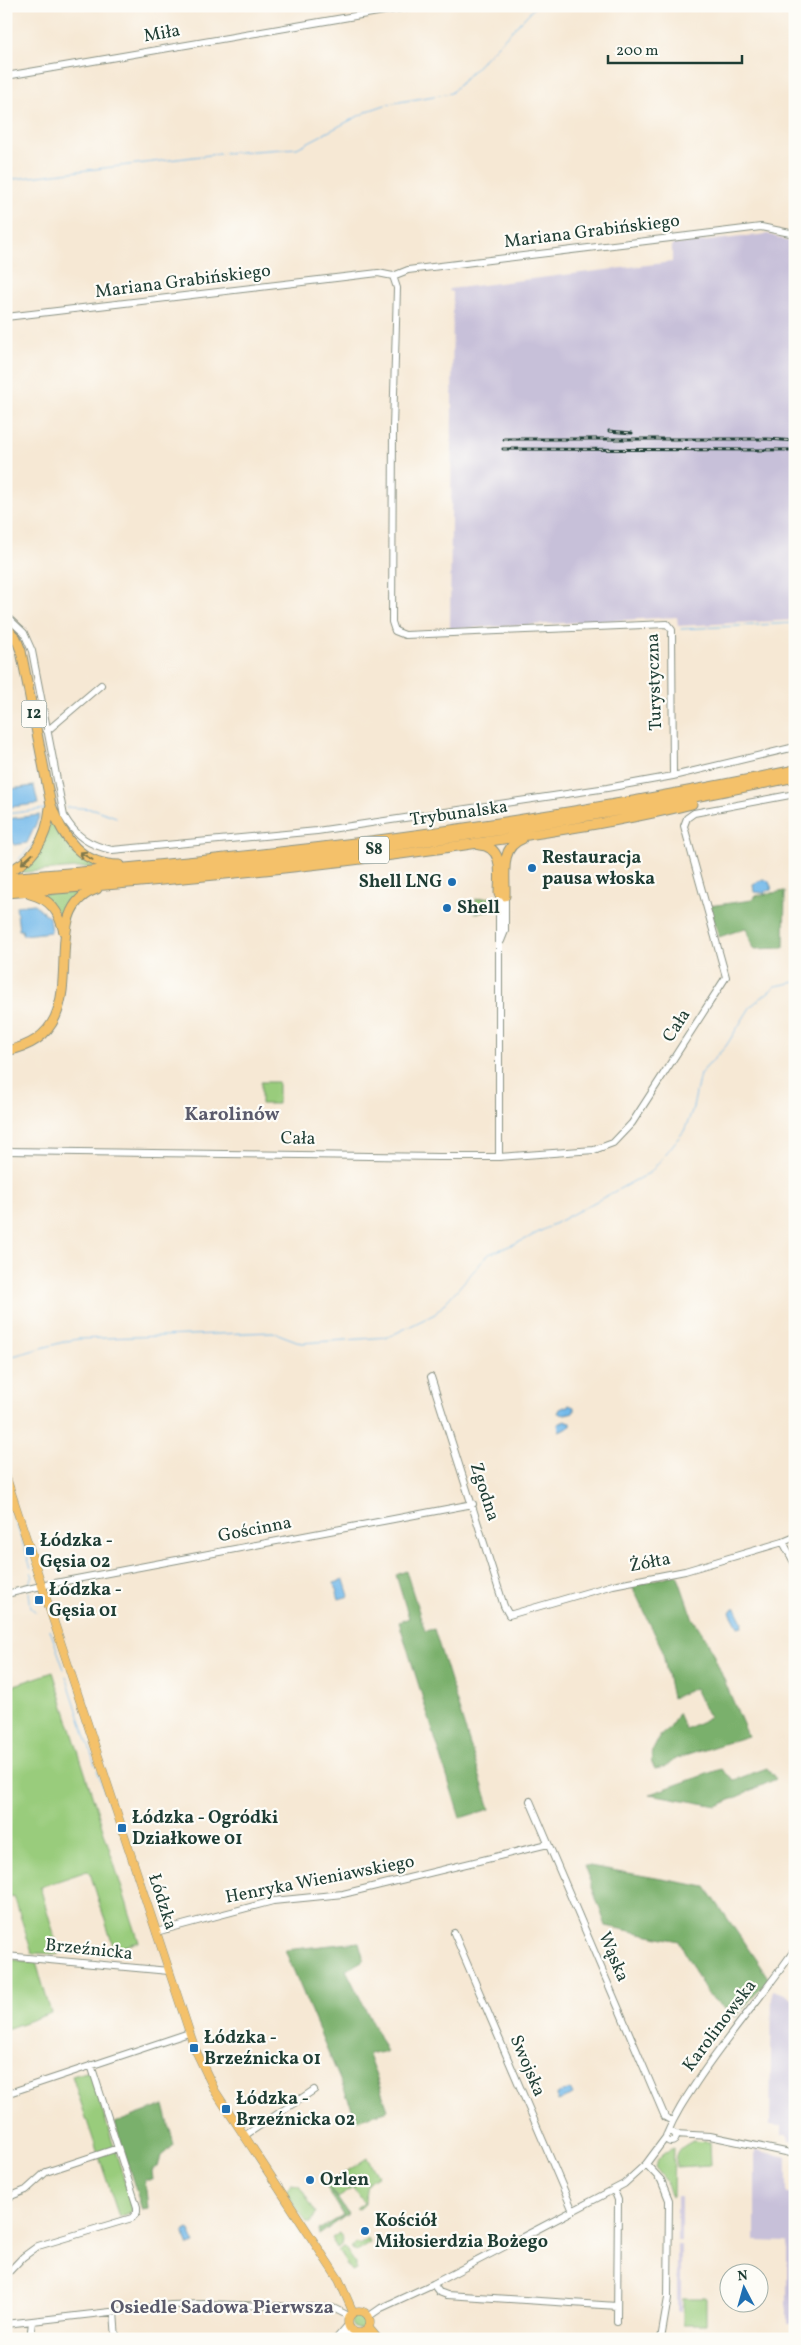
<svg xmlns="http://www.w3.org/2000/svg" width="801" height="2345" font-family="Vollkorn,serif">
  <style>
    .industrial { fill: #c7c0d9 }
    .green { fill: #99cc7c; stroke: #5c8458 }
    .forest { fill: #7ab06c; stroke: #4c7650 }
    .water { fill: #73b9ea; stroke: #497b8f }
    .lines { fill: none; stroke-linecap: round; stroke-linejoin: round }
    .stream { stroke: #73b9ea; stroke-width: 1 }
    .minor-casing { stroke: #8a9284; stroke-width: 8 }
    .major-casing { stroke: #8a9284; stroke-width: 9 }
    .highway-casing { stroke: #8a9284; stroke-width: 11 }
    .minor { stroke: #fff; stroke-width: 6 }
    .major { stroke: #f4c16a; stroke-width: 8 }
    .highway { stroke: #f4c16a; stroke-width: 9 }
    .rail-casing { stroke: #1f3d34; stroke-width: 3 }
    .rail { stroke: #fdfcf7; stroke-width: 1; stroke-dasharray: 4; stroke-linecap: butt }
    .oneway { stroke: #7f784c }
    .poi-dot { fill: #1f6fb2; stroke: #fdfcf7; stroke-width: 2 }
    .labels { text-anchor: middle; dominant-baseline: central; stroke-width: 4.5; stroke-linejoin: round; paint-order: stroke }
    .shield { fill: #fdfcf7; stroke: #62766e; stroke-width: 1 }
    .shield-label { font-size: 16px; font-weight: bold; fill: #1f3d34 }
    .street-label { font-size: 18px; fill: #1f3d34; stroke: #fdfcf7 }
    .poi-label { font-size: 18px; font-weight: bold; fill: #1f3d34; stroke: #fdfcf7; text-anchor: start }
    .neighbourhood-label { font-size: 19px; font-weight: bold; fill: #5b5b6c; stroke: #fdfcf7 }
  </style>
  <rect width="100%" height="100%" fill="#fdfcf7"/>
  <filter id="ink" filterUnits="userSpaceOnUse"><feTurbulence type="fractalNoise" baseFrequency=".02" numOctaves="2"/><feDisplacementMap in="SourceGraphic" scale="10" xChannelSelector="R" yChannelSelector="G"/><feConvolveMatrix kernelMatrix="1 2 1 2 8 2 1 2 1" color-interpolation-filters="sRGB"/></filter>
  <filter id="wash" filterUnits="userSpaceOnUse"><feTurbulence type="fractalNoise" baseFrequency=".0096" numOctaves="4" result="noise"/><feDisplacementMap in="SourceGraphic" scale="20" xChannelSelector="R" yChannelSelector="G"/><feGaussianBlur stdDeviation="1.12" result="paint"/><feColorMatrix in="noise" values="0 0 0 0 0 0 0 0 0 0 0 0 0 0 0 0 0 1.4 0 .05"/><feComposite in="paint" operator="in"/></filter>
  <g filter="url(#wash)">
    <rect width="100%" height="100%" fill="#f6e8d4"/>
    <path class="industrial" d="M768 234 787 241 795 240V620L678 626 677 617 450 629 453 292 449 291V289L672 262V245Z
      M772 1990 785 1994 795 2001V2142L788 2141 787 2135H782V2126L770 2125Z
      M755 2150 787 2157V2193H795V2324H787V2242L755 2241Z
      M677 2196H681V2241H677Z
      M677 2245H681V2312H677Z"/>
    <path class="green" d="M53 817C64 846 76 852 102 866L15 873 24 865Z
      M85 892 72 904 65 921 41 894Z
      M492 897 496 901V907L493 911 475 913 476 899Z
      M261 1082H278V1104H261Z
      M53 1672 139 1942 114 1949 90 1873 87 1871 40 1887 60 1954 32 1953 14 1896 6 1898V1688Z
      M6 1959 36 1962 51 2013 6 2029Z
      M90 2071 132 2204V2212L119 2217 72 2076Z
      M693 2141 710 2142 711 2165 676 2167C676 2151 679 2148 693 2141Z
      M674 2148 673 2196 672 2197 666 2181 655 2167C658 2156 664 2152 674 2148Z
      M367 2158 378 2176C364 2181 366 2191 365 2204L358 2210 356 2209 364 2203 354 2188 338 2198 331 2188 328 2189 326 2185Z
      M291 2184 299 2185 316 2213 311 2223H307L286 2192Z
      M339 2233 343 2240 342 2245 337 2248 331 2238Z
      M368 2239 370 2243 356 2252 351 2248 355 2243 359 2245Z
      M342 2248H345L355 2263V2269L351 2271 338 2251Z
      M683 2298H706V2324H683Z
      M351 2322a7 7 0 1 1 14 0a7 7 0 1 1-14 0Z"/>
    <path class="forest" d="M785 891 784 948 753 949 746 928 719 937 709 906 752 900 755 896Z
      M406 1571 425 1631 434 1629 490 1809 460 1818 399 1622 409 1618 396 1575Z
      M677 1574 692 1617 708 1642 748 1736 675 1759 665 1767 655 1769 651 1761 653 1750 660 1736 670 1728 678 1713 685 1729 709 1718 695 1688 672 1698 662 1649 632 1586Z
      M767 1768 776 1779 717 1806 650 1794 721 1769 734 1780Z
      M584 1865 706 1887 769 1979 735 2017 707 1994 679 1941 606 1926Z
      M359 1942 364 1960 346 1970 387 2052 368 2054 388 2110 357 2120 285 1950Z
      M164 2105 174 2145 161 2156 158 2166 152 2170 153 2180H145L148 2209 142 2210 115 2123Z
      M330 2187 348 2214 319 2235 318 2230 343 2216 329 2192Z"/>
    <path class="water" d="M34 786 38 804 9 807 7 794H10V789Z
      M40 815 27 843 14 845 12 836H9L7 819Z
      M763 879 769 881 772 889 763 893 754 892 753 884Z
      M34 904 49 917 51 932 23 935 22 930H19L16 906Z
      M569 1405 574 1407V1412L565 1414 558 1413 560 1409Z
      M565 1421 571 1422V1426L559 1431 558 1424Z
      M344 1580 349 1596 339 1599 334 1583Z
      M733 1608H736L743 1622 742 1626 738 1627 730 1612Z
      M570 2089 573 2095 558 2101 557 2094Z
      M188 2229 195 2244 189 2246 183 2232Z"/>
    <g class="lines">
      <path class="stream" d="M6 180 226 153 297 148 370 110 388 104 451 93 536 6
        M681 629 795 623
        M66 807 94 809 116 817
        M44 810V817
        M6 814 45 809
        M19 859 35 842
        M6 867 11 864
        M6 1358 67 1341 78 1339 273 1332 302 1343 388 1337 435 1314 489 1254 524 1240 651 1172 684 1131 692 1112 700 1074 726 1046 751 1006 776 986 795 982
        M6 1493 31 1568
        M27 1586 33 1577 31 1572
        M29 1592 31 1608 36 1612
        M50 1630 64 1669
        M66 1676 95 1765
        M97 1770 109 1804"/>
    </g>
  </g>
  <g filter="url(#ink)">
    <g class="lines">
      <g class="minor-casing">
        <path id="minor" d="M6 76 413 6
          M393 276 408 270 761 227 795 234
          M6 317 378 273 393 276 397 288 393 428 392 622 395 631 405 635 667 624 672 630 673 776
          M6 616 24 633 32 651 64 816C76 837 89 845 112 850L317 831 607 788 673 776 795 747
          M47 731 101 685
          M499 894V1157
          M501 941 505 931V896
          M6 1151 439 1157H499L594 1150 613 1143 632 1123 726 977 684 826 687 818 694 813 795 794
          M431 1377 504 1606 509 1615 613 1585 685 1571 783 1542 795 1537
          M783 1542 795 1564
          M6 1594 50 1584 473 1504
          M530 1801 665 2117 672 2121
          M156 1932 273 1901 343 1894 548 1844
          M454 1933 573 2211
          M6 1956 169 1971
          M6 2094 189 2033
          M666 2137a5 5 0 1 1 10 0a5 5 0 1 1-10 0Z
          M667 2134C675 2114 686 2098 698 2080 728 2035 764 1994 795 1949
          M675 2134 710 2136 795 2154
          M244 2136 314 2090
          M646 2164 661 2180 669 2200 668 2298 661 2339
          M614 2190 618 2200 617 2322
          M6 2198 26 2190 46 2172 118 2148
          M6 2275 23 2257 38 2246 132 2218 137 2212V2207L91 2065
          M433 2284 439 2292 447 2295 617 2306
          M114 2312 116 2339
          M368 2317 381 2308 433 2284 624 2184 646 2164 666 2137
          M6 2324 171 2305 204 2304 333 2308 349 2316
          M30 2339 32 2322
          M336 2339 348 2325
          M340 2339 352 2331"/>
      </g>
      <g class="major-casing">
        <path id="major" d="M6 1477 195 2049 215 2091 339 2280 353 2312
          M348 2322a11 11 0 1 1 22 0a11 11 0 1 1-22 0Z
          M368 2327 378 2339"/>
      </g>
      <g class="highway-casing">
        <path id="highway" d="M6 628 16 638 21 651 51 805C63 838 81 865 120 865
          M479 845C505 846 499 876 499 894
          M6 872C35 861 47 837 50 808
          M6 878C272 858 534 824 795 770
          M6 886C272 866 534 832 795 777
          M6 893C169 881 330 866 491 841 558 830 626 821 692 804
          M30 894C51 899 59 912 64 932
          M505 896C506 877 499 847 522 839
          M6 1051C107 1033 28 911 97 889"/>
      </g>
      <use href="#minor" class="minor"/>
      <use href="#major" class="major"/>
      <use href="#highway" class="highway"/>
      <g class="rail-casing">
        <path id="rail" d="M609 431 632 433
          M504 439H768L795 441
          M503 449 795 450"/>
      </g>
      <use href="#rail" class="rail"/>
    </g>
    <defs><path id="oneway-shaft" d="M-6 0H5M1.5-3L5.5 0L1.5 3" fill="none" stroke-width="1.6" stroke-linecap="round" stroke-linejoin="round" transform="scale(1.25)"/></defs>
    <g class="oneway">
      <use href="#oneway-shaft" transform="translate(86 856) rotate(-150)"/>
      <use href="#oneway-shaft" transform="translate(27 859) rotate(138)"/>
    </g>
  </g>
  <g class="poi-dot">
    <circle cx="532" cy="868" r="5"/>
    <circle cx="452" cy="882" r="5"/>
    <circle cx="447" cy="908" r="5"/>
    <rect x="25" y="1546" width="10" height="10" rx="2.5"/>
    <rect x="34" y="1595" width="10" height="10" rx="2.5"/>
    <rect x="117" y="1823" width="10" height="10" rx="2.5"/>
    <rect x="189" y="2043" width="10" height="10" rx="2.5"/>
    <rect x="221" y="2104" width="10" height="10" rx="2.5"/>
    <circle cx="310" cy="2180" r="5"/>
    <circle cx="365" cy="2231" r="5"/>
  </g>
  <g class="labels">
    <g class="shield">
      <rect x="21.5" y="700.5" width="25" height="27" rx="4"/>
      <rect x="359" y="836.5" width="30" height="27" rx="4"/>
    </g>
    <g class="shield-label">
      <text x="34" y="714">12</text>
      <text x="374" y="850">S8</text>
    </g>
    <g class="street-label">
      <text transform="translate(162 34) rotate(-10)">Miła</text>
      <text transform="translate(592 232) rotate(-7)">Mariana Grabińskiego</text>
      <text transform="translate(183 282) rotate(-7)">Mariana Grabińskiego</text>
      <text transform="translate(655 682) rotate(-92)">Turystyczna</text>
      <text transform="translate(459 814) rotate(-8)">Trybunalska</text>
      <text transform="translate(677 1026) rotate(-57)">Cała</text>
      <text transform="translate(298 1139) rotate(1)">Cała</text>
      <text transform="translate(484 1492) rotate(72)">Zgodna</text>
      <text transform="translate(255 1530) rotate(-11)">Gościnna</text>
      <text transform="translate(650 1563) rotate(-11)">Żółta</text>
      <text transform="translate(320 1880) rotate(-11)">Henryka Wieniawskiego</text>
      <text transform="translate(162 1902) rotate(72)">Łódzka</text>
      <text transform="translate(89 1950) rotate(6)">Brzeźnicka</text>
      <text transform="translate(613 1957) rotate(67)">Wąska</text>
      <text transform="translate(720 2026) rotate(-53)">Karolinowska</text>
      <text transform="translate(527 2066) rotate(67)">Swojska</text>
    </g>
    <g class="poi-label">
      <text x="542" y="858">Restauracja<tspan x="542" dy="21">pausa włoska</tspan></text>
      <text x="442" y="882" text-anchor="end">Shell LNG</text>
      <text x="457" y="908">Shell</text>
      <text x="40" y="1541">Łódzka -<tspan x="40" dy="21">Gęsia 02</tspan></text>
      <text x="49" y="1590">Łódzka -<tspan x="49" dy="21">Gęsia 01</tspan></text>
      <text x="132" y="1818">Łódzka - Ogródki<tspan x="132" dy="21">Działkowe 01</tspan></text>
      <text x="204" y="2038">Łódzka -<tspan x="204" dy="21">Brzeźnicka 01</tspan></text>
      <text x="236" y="2099">Łódzka -<tspan x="236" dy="21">Brzeźnicka 02</tspan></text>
      <text x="320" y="2180">Orlen</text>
      <text x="375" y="2221">Kościół<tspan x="375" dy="21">Miłosierdzia Bożego</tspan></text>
    </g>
    <g class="neighbourhood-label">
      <text x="232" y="1115">Karolinów</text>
      <text x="222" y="2308">Osiedle Sadowa Pierwsza</text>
    </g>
  </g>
  <rect width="801" height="2345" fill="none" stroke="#fdfcf7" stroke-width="25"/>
  <g transform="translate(744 2288) rotate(354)"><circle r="24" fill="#fdfcf7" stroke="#a4b0a9"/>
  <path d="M0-4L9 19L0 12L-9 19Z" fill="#1f6fb2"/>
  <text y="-8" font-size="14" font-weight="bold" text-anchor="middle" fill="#1f3d34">N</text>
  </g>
  <path d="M608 55v8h134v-8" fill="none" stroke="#1f3d34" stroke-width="2.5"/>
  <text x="616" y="55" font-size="15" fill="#1f3d34" stroke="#fdfcf7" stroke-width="4" paint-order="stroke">200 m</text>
</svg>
